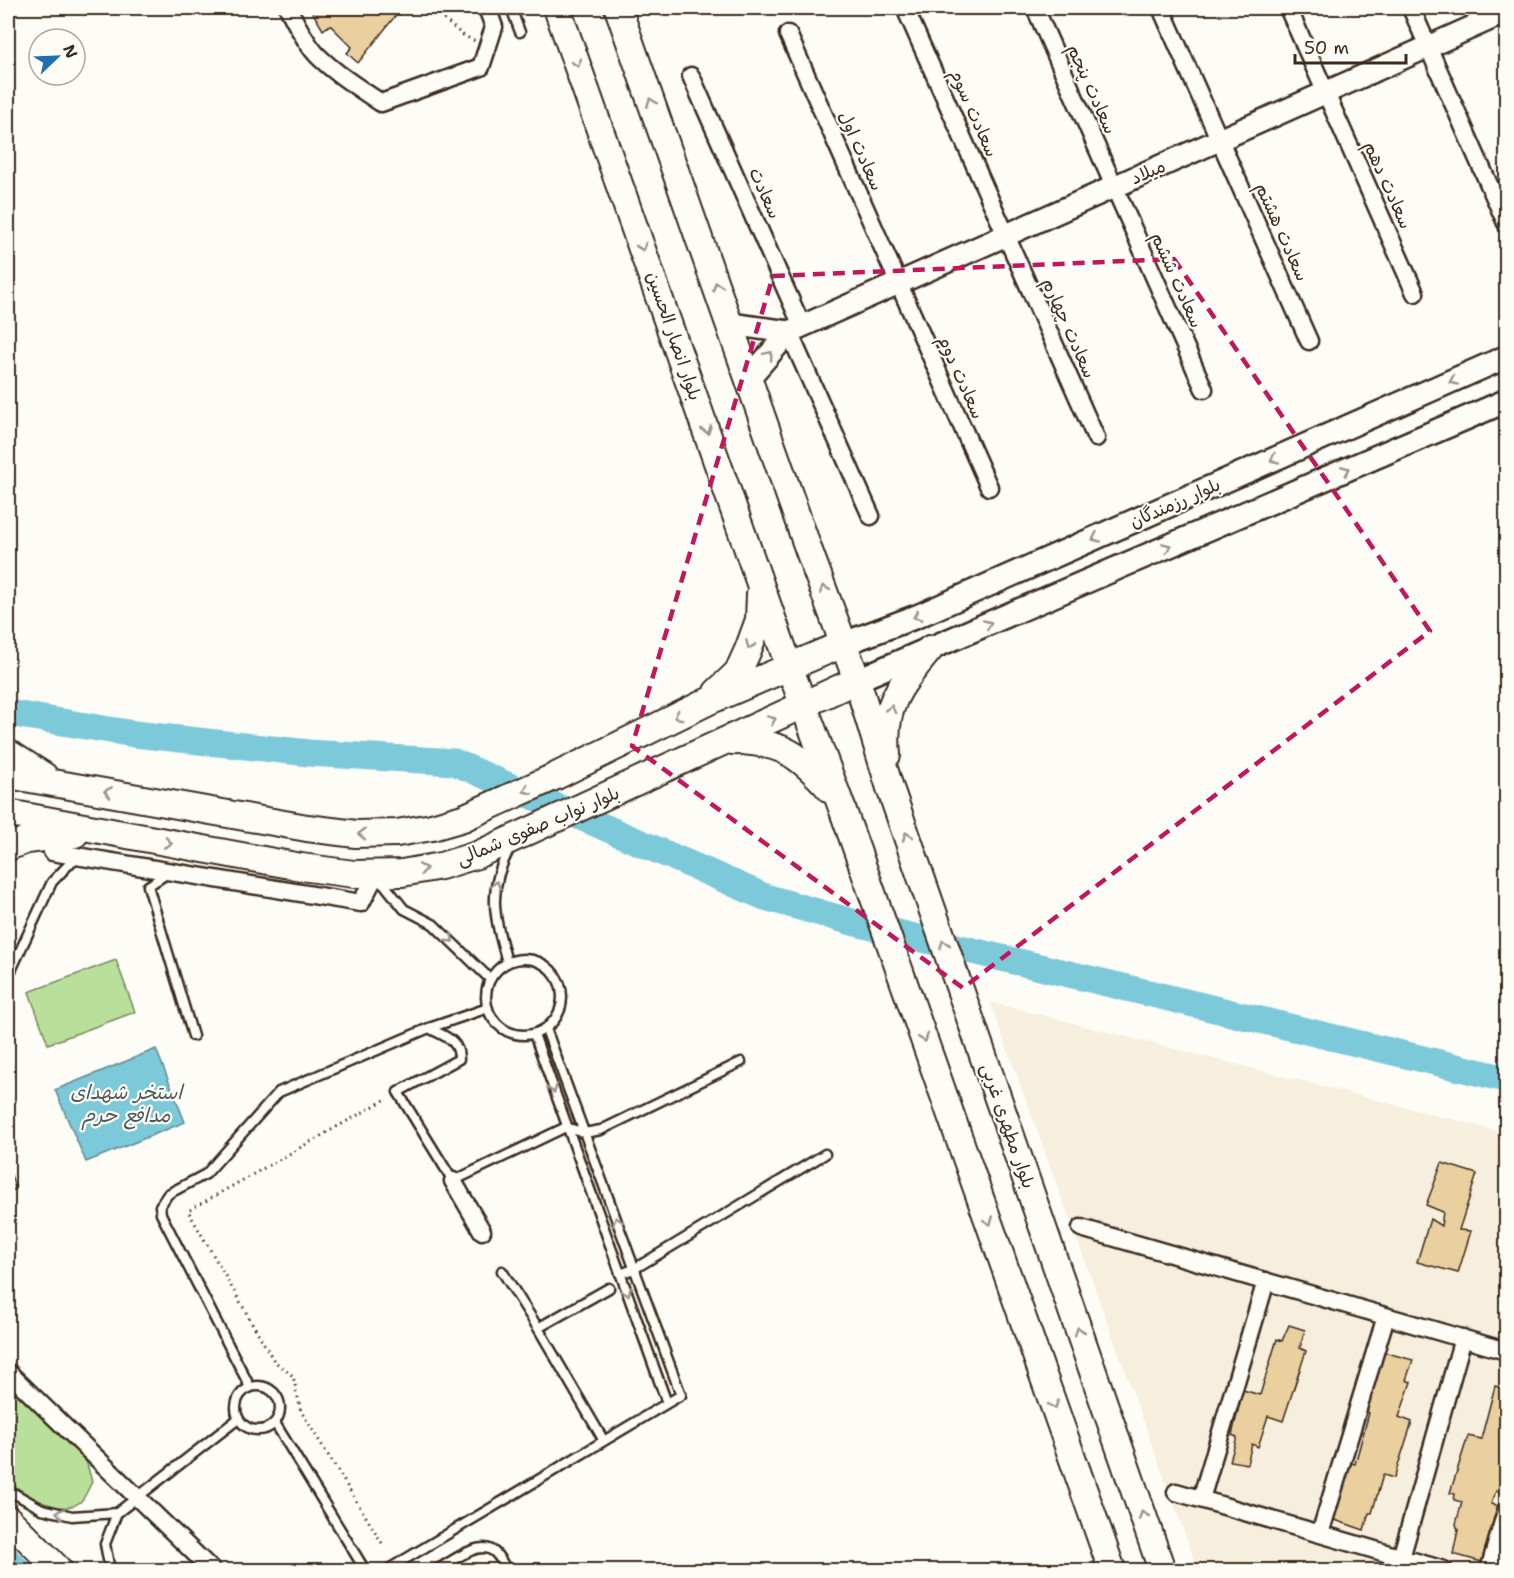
<svg xmlns="http://www.w3.org/2000/svg" width="1514" height="1578" font-family="'Shantell Sans','Playpen Sans Arabic',sans-serif">
  <style>
    .built { fill: #f7efdd }
    .green { fill: #b9e09b; stroke: #7a855c; stroke-width: 1.5 }
    .water { fill: #7bc9da; stroke: #61898f; stroke-width: 1.5 }
    .lines { fill: none; stroke-linecap: round; stroke-linejoin: round }
    .canal { stroke: #7bc9da; stroke-width: 15 }
    .river { stroke: #7bc9da; stroke-width: 27 }
    .building { fill: #ead09f; stroke: #3b2a1e; stroke-width: 1.5 }
    .service-casing { stroke: #3b2a1e; stroke-width: 13 }
    .minor-casing { stroke: #3b2a1e; stroke-width: 21 }
    .tertiary-casing { stroke: #3b2a1e; stroke-width: 26 }
    .secondary-casing { stroke: #3b2a1e; stroke-width: 27 }
    .primary-casing { stroke: #3b2a1e; stroke-width: 30 }
    .path { stroke: #3b2a1e; stroke-width: 3; stroke-dasharray: 1.5 4.5; stroke-linecap: butt }
    .service { stroke: #fdfcf7; stroke-width: 8 }
    .minor { stroke: #fdfcf7; stroke-width: 16 }
    .tertiary { stroke: #fdfcf7; stroke-width: 21 }
    .secondary { stroke: #fdfcf7; stroke-width: 22 }
    .primary { stroke: #fdfcf7; stroke-width: 26 }
    .oneway { stroke: #9c938a }
    .marked { fill: none; stroke: #c2185b; stroke-width: 4.5; stroke-dasharray: 12 8; stroke-linejoin: round }
    .labels { text-anchor: middle; dominant-baseline: central; stroke-width: 4.5; stroke-linejoin: round; paint-order: stroke }
    .street-label { font-size: 18px; fill: #3b2a1e; stroke: #fdfcf7 }
    .water-label { font-size: 20px; font-style: italic; fill: #4e5a56; stroke: #fdfcf7 }
  </style>
  <rect width="100%" height="100%" fill="#fdfcf7"/>
  <filter id="ink" filterUnits="userSpaceOnUse"><feTurbulence type="fractalNoise" baseFrequency=".0167" numOctaves="2"/><feDisplacementMap in="SourceGraphic" scale="12" xChannelSelector="R" yChannelSelector="G"/><feConvolveMatrix kernelMatrix="1 2 1 2 8 2 1 2 1" color-interpolation-filters="sRGB"/></filter>
  <g filter="url(#ink)">
    <path class="built" d="M990 1002 1506 1133V1570H1198Z"/>
    <path class="green" d="M116 960 135 1012 48 1044 29 992Z
      M8 1385 86 1460 92 1482C88 1488 85 1499 80 1502 59 1518 23 1494 8 1480Z"/>
    <path class="water" d="M156 1049 185 1122 86 1162 55 1090Z"/>
    <g class="lines">
      <path class="canal" d="M8 1552 26 1570"/>
      <path class="river" d="M8 713 134 734 309 753 454 762 765 897 852 922 1506 1079"/>
    </g>
    <path class="building" d="M310 8H385L396 15 358 63 347 53 352 47 330 25 323 30Z
      M1442 1163 1477 1174 1459 1230 1471 1231 1458 1273 1417 1262 1430 1219 1441 1226 1443 1212 1426 1205Z
      M8 1167 16 1189 8 1192Z
      M1289 1325 1305 1330 1300 1348 1306 1351 1283 1421 1268 1416 1258 1447 1252 1444 1247 1464 1230 1461 1237 1437 1232 1435 1243 1390 1260 1395 1277 1339 1282 1341Z
      M1383 1352 1413 1360 1406 1380 1411 1382 1399 1417 1412 1422 1394 1478 1383 1475 1372 1513H1369L1364 1530 1332 1519 1349 1462 1355 1464 1369 1413 1364 1410Z
      M1495 1386 1506 1389V1451H1503L1501 1457 1504 1459 1501 1469 1506 1471V1487L1505 1494 1496 1491 1491 1504 1501 1506 1490 1545 1485 1549 1482 1562 1453 1554 1458 1530 1456 1524 1462 1502 1454 1500 1455 1494 1450 1493 1468 1436 1481 1439Z"/>
    <g class="lines">
      <g class="service-casing">
        <path id="service" d="M511 8 520 32
          M168 873 148 886 193 1036
          M380 879 404 909 433 924 490 979
          M486 997a38 38 0 1 1 76 0a38 38 0 1 1-76 0Z
          M507 962C495 918 486 891 510 848
          M8 977 52 882 77 856
          M429 1028C445 1037 459 1039 459 1059L398 1092 453 1181 566 1127 584 1133 601 1130 741 1062
          M534 1034 667 1403
          M502 1271 538 1328 609 1288
          M620 1274 634 1269 825 1154
          M538 1328 604 1441
          M236 1408a22 22 0 1 1 44 0a22 22 0 1 1-44 0Z
          M250 1387 161 1214 160 1206 168 1194 206 1174 279 1092 429 1028 488 1008
          M275 1423 365 1570
          M8 1490 42 1509 72 1516 117 1513 238 1419
          M110 1570 105 1544 117 1513
          M387 1570 681 1395 546 1029
          M436 1570C450 1563 478 1540 493 1551 499 1555 503 1564 507 1570"/>
      </g>
      <g class="minor-casing">
        <path id="minor" d="M288 8C296 23 305 42 317 55 336 74 359 88 381 103L481 67 494 27 487 8
          M905 8 1096 438
          M1035 8 1204 389
          M1161 8 1309 341
          M1288 8 1415 293
          M1411 8 1506 223
          M788 34 989 487
          M691 76 802 326
          M789 332 871 516
          M52 852 361 903 376 874
          M453 1181 482 1231
          M1081 1228 1506 1351
          M8 1372 212 1570
          M1176 1492 1444 1570
          M1201 1499 1266 1281
          M1320 1534 1386 1316
          M1401 1558 1463 1338
          M1489 1570 1506 1511"/>
      </g>
      <g class="tertiary-casing">
        <path id="tertiary" d="M730 324 789 332
          M749 378 789 332 1506 12"/>
      </g>
      <g class="secondary-casing">
        <path id="secondary" d="M843 644 918 616 1506 357
          M857 680 1506 401"/>
      </g>
      <g class="primary-casing">
        <path id="primary" d="M557 8 789 666 842 808 1112 1570
          M618 8 809 551 857 680 890 788 1162 1570
          M717 692 738 672 748 650 759 620 760 594
          M732 741C781 741 799 754 831 790
          M8 753 44 776
          M887 755C882 704 900 686 930 649
          M8 775 307 828 356 834 397 833 432 827 463 818 554 777 709 701 843 644
          M8 813 301 867 354 874 402 873 441 866 477 855 857 680
          M8 847 27 840 75 834
          M8 1519 59 1570"/>
      </g>
      <path class="path" d="M430 8 464 36 475 41
        M382 1543 301 1411 293 1376 274 1361 188 1211 388 1098"/>
      <use href="#service" class="service"/>
      <use href="#minor" class="minor"/>
      <use href="#tertiary" class="tertiary"/>
      <use href="#secondary" class="secondary"/>
      <use href="#primary" class="primary"/>
    </g>
    <defs><path id="oneway-chevron" d="M-2-3.5L2.5 0L-2 3.5" fill="none" stroke-width="1.6" stroke-linecap="round" stroke-linejoin="round" transform="scale(1.5)"/></defs>
    <g class="oneway">
      <use href="#oneway-chevron" transform="translate(577 63) rotate(71)"/>
      <use href="#oneway-chevron" transform="translate(651 102) rotate(-110)"/>
      <use href="#oneway-chevron" transform="translate(642 247) rotate(71)"/>
      <use href="#oneway-chevron" transform="translate(717 286) rotate(-110)"/>
      <use href="#oneway-chevron" transform="translate(769 355) rotate(-50)"/>
      <use href="#oneway-chevron" transform="translate(1453 381) rotate(156)"/>
      <use href="#oneway-chevron" transform="translate(707 430) rotate(71)"/>
      <use href="#oneway-chevron" transform="translate(1274 459) rotate(156)"/>
      <use href="#oneway-chevron" transform="translate(1346 470) rotate(-23)"/>
      <use href="#oneway-chevron" transform="translate(1096 538) rotate(156)"/>
      <use href="#oneway-chevron" transform="translate(1167 547) rotate(-23)"/>
      <use href="#oneway-chevron" transform="translate(824 589) rotate(-110)"/>
      <use href="#oneway-chevron" transform="translate(917 616) rotate(158)"/>
      <use href="#oneway-chevron" transform="translate(988 624) rotate(-23)"/>
      <use href="#oneway-chevron" transform="translate(750 645) rotate(112)"/>
      <use href="#oneway-chevron" transform="translate(891 709) rotate(-74)"/>
      <use href="#oneway-chevron" transform="translate(678 716) rotate(153)"/>
      <use href="#oneway-chevron" transform="translate(772 720) rotate(-24)"/>
      <use href="#oneway-chevron" transform="translate(527 790) rotate(156)"/>
      <use href="#oneway-chevron" transform="translate(108 792) rotate(-171)"/>
      <use href="#oneway-chevron" transform="translate(362 834) rotate(-179)"/>
      <use href="#oneway-chevron" transform="translate(907 836) rotate(-109)"/>
      <use href="#oneway-chevron" transform="translate(168 843) rotate(10)"/>
      <use href="#oneway-chevron" transform="translate(423 869) rotate(-10)"/>
      <use href="#oneway-chevron" transform="translate(496 885) rotate(-78)"/>
      <use href="#oneway-chevron" transform="translate(450 939) rotate(43)"/>
      <use href="#oneway-chevron" transform="translate(944 944) rotate(-109)"/>
      <use href="#oneway-chevron" transform="translate(924 1038) rotate(70)"/>
      <use href="#oneway-chevron" transform="translate(553 1089) rotate(71)"/>
      <use href="#oneway-chevron" transform="translate(617 1221) rotate(-110)"/>
      <use href="#oneway-chevron" transform="translate(989 1221) rotate(70)"/>
      <use href="#oneway-chevron" transform="translate(627 1292) rotate(70)"/>
      <use href="#oneway-chevron" transform="translate(1079 1331) rotate(-109)"/>
      <use href="#oneway-chevron" transform="translate(1054 1405) rotate(70)"/>
      <use href="#oneway-chevron" transform="translate(60 1513) rotate(-165)"/>
      <use href="#oneway-chevron" transform="translate(1143 1515) rotate(-109)"/>
    </g>
  </g>
  <path class="marked" d="M1174 259 1430 631 963 988 632 746 773 276Z"/>
  <g class="labels">
    <g class="street-label">
      <text transform="translate(1092 89) rotate(66)">سعادت پنجم</text>
      <text transform="translate(974 113) rotate(66)">سعادت سوم</text>
      <text transform="translate(861 151) rotate(66)">سعادت اول</text>
      <text transform="translate(1148 172) rotate(-24)">میلاد</text>
      <text transform="translate(1388 185) rotate(66)">سعادت دهم</text>
      <text transform="translate(765 193) rotate(66)">سعادت</text>
      <text transform="translate(1282 232) rotate(66)">سعادت هشتم</text>
      <text transform="translate(1177 280) rotate(66)">سعادت ششم</text>
      <text transform="translate(1069 328) rotate(66)">سعادت چهارم</text>
      <text transform="translate(674 336) rotate(71)">بلوار انصار الحسین</text>
      <text transform="translate(961 377) rotate(66)">سعادت دوم</text>
      <text transform="translate(1175 503) rotate(-24)">بلوار رزمندگان</text>
      <text transform="translate(538 826) rotate(-23)">بلوار نواب صفوی شمالی</text>
      <text transform="translate(1008 1126) rotate(71)">بلوار مطهری غربی</text>
    </g>
    <g class="water-label">
      <text x="126" y="1092">استخر شهدای<tspan x="126" dy="23">مدافع حرم</tspan></text>
    </g>
  </g>
  <rect width="1514" height="1578" fill="none" stroke="#fdfcf7" stroke-width="30"/>
  <rect x="15" y="15" width="1484" height="1548" fill="none" stroke="#3b2a1e" stroke-width="2" filter="url(#ink)"/>
  <g transform="translate(57 57) rotate(67)"><circle r="28" fill="#fdfcf7" stroke="#afa8a0" stroke-width="1.5"/>
  <path d="M0-4.5L10 22L0 15L-10 22Z" fill="#1f6fb2"/>
  <text y="-9" font-size="16" font-weight="bold" text-anchor="middle" fill="#3b2a1e">N</text>
  </g>
  <path d="M1295 54v9h111v-9" fill="none" stroke="#3b2a1e" stroke-width="3"/>
  <text x="1304" y="54" font-size="18" fill="#3b2a1e" stroke="#fdfcf7" stroke-width="4.5" paint-order="stroke">50 m</text>
</svg>
